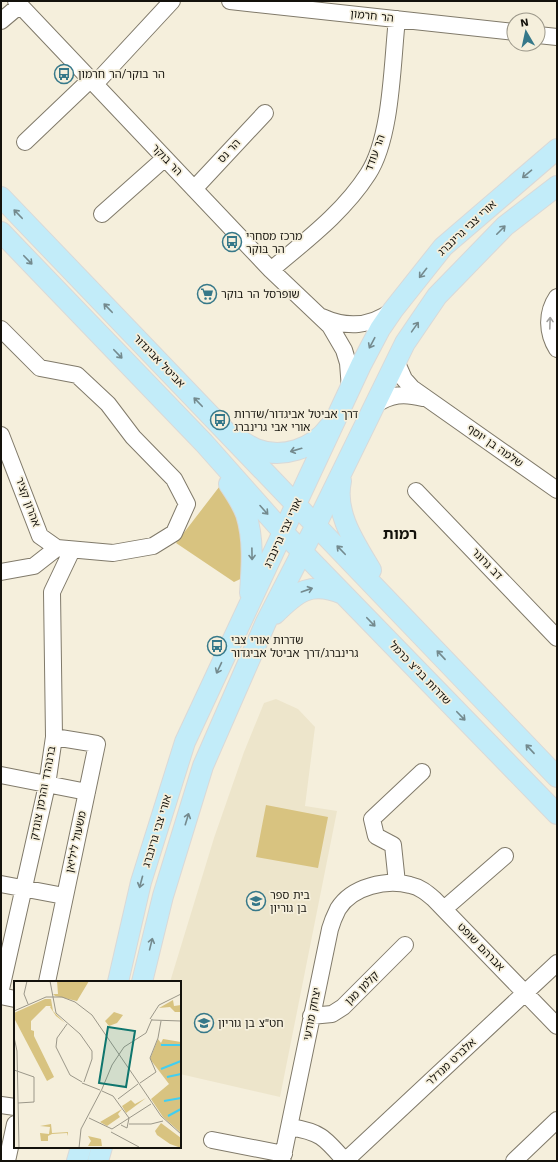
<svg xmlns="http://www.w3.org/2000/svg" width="558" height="1162" font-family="'Work Sans','Noto Sans Hebrew',sans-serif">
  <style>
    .built { fill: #ede5cb }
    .green { fill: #d8c380 }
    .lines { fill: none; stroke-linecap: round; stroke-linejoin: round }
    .minor-casing { stroke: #807a6a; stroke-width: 18 }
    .major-casing { stroke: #d9d9d8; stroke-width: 22 }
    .minor { stroke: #fff; stroke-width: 16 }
    .major { stroke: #c2ecf9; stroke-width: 20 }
    .oneway { stroke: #748a8e }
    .oneway2 { stroke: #a1a09e }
    .labels { text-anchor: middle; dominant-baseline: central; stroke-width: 3.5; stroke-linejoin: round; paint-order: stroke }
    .street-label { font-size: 11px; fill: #14120c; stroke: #f5efdc }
    .poi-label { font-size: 11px; fill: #14120c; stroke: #f5efdc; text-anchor: start }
    .district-label { font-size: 15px; font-weight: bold; fill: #14120c; stroke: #f5efdc }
    .inset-river { fill: none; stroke: #42cef0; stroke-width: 2 }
    .inset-road { fill: none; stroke: #9b9789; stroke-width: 1 }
    .view { fill: #0f766e; fill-opacity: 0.15; stroke: #0f766e; stroke-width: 2 }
    .inset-edge { fill: none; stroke: #14120c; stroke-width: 2 }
  </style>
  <rect width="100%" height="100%" fill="#f5efdc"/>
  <path class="built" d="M276 699 298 709 315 727 305 806 337 811 280 1097 180 1074V982H170L214 838 244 752 264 703Z"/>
  <path class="green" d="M226 478 236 495 251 574 234 582 176 543Z
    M266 805 328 817 318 868 256 857Z"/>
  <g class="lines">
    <g class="minor-casing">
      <path id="minor" d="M16 1 271 270 330 326 344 350 348 363 350 389
        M230 1 514 32
        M1 21 20 5
        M538 35 557 37
        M95 84 172 1
        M25 142 90 80
        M194 189 265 113
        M102 214 165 158
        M271 270C305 241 343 213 368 174 392 137 392 63 397 19
        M557 297C546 313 547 333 557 349
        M322 317C346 328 371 327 393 310
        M1 329 40 368 77 375 108 404 133 437 174 479 187 504 174 533 153 546 113 553 57 548 40 536 1 435
        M396 361 404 379 412 388 557 490
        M375 405C391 394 404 393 423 398
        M416 491 557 638
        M1 572 34 566 57 548
        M1 775 87 792
        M397 883 393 845 376 836 372 819 422 772
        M1 884 64 896
        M444 909 505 856
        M47 982 97 744 54 737
        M1 989 47 785 54 737 52 592 72 550
        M1 996 15 999
        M311 1016 332 1014 343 1007 405 945
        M1 1105 15 1107
        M290 1127C321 1132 325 1138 345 1161
        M212 1140 284 1154
        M7 1161 15 1124
        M282 1161 330 929C332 922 335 915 338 909 352 886 387 879 410 885 420 887 427 893 434 899L557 1026
        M345 1161 557 963
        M514 1161 557 1120"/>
    </g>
    <g class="major-casing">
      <path id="major" d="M1 197 557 777
        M1 232 204 443 283 532 557 814
        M240 440C245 443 251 447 256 449 282 459 313 449 329 427
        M341 481C334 513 355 543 371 570
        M229 484C235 493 242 503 246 514 254 539 252 566 250 593
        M275 614C298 591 311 581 343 594
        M118 982 141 882 185 742 361 365 380 329 393 310 443 247 557 149
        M142 982 163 896 203 766 266 622 316 525 405 343 437 296 505 226 557 186
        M77 1161 81 1147
        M98 1161 102 1147"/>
    </g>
    <use href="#minor" class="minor"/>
    <use href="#major" class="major"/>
  </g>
  <defs><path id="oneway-shaft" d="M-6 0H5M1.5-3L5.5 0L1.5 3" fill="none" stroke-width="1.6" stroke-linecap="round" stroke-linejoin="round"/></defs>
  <g class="oneway">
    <use href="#oneway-shaft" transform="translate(527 174) rotate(140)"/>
    <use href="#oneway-shaft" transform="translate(18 214) rotate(-134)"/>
    <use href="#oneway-shaft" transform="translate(501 230) rotate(-45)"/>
    <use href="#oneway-shaft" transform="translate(28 260) rotate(46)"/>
    <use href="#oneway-shaft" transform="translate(423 273) rotate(128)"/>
    <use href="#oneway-shaft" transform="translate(108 308) rotate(-134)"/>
    <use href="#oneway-shaft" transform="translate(415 327) rotate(-55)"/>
    <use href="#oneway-shaft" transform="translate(372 343) rotate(118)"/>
    <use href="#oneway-shaft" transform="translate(118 354) rotate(46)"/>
    <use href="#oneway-shaft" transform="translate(198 402) rotate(-134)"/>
    <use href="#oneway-shaft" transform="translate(296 450) rotate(164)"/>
    <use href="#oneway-shaft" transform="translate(264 510) rotate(48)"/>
    <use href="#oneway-shaft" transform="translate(341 550) rotate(-134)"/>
    <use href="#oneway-shaft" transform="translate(252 554) rotate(89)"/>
    <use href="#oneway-shaft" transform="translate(307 590) rotate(-19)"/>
    <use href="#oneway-shaft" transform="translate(371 622) rotate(46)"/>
    <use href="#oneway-shaft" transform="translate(441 655) rotate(-133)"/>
    <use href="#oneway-shaft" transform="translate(219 668) rotate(115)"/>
    <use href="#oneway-shaft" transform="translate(461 716) rotate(46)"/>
    <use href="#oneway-shaft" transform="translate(530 749) rotate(-133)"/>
    <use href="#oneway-shaft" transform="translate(187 819) rotate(-73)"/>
    <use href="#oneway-shaft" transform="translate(141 882) rotate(105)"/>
    <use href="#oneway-shaft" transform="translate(151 944) rotate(-76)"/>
  </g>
  <use class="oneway2" href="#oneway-shaft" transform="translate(550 323) rotate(-88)"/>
  <defs>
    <g id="bus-ring" transform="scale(1)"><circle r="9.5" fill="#f5efdc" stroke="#367889" stroke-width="1.5"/><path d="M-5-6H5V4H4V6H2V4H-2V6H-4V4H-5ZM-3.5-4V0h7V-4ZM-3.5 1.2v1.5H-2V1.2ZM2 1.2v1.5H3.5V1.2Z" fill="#367889"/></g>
    <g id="supermarket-ring" transform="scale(1)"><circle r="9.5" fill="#f5efdc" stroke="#367889" stroke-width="1.5"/><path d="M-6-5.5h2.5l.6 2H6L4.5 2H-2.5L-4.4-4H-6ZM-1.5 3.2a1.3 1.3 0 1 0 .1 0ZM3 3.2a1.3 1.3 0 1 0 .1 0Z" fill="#367889"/></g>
    <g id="school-ring" transform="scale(1)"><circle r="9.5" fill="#f5efdc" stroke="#367889" stroke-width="1.5"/><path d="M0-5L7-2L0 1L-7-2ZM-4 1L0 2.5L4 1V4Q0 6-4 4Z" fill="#367889"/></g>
  </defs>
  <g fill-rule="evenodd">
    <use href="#bus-ring" x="64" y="74"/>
    <use href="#bus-ring" x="232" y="242"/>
    <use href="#supermarket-ring" x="207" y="294"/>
    <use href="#bus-ring" x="220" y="420"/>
    <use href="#bus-ring" x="217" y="646"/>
    <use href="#school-ring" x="256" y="901"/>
    <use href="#school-ring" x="204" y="1023"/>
  </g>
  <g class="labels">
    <g class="street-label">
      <text transform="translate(372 16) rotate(6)">הר חרמון</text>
      <text transform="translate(229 151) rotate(-47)">הר נס</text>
      <text transform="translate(375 153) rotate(-70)">הר עודד</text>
      <text transform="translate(167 160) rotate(46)">הר בוקר</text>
      <text transform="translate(467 228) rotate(-43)">אורי צבי גרינברג</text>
      <text transform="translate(159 361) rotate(46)">אביטל אביגדור</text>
      <text transform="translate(495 446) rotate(35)">שלמה בן יוסף</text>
      <text transform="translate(28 502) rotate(70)">אהרון קציר</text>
      <text transform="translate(283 533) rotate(-65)">אורי צבי גרינברג</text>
      <text transform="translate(487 564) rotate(46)">דב גרונר</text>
      <text transform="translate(420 673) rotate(46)">שדרות בנ"צ כרמל</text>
      <text transform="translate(43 793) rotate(-79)">ברנהרד והרמן צונדק</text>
      <text transform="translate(157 831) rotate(-73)">אורי צבי גרינברג</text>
      <text transform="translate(76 842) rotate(-78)">משעול ליליאן</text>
      <text transform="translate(481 947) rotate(46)">אברהם שופט</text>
      <text transform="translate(362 988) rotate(-45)">קלמן מגן</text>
      <text transform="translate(312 1014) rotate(-79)">יצחק מודעי</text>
      <text transform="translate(451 1062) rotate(-43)">אלברט מנדלר</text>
    </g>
    <g class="poi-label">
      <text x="78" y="74">הר בוקר/הר חרמון</text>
      <text x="246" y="236">מרכז מסחרי<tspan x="246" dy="13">הר בוקר</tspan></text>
      <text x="221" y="294">שופרסל הר בוקר</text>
      <text x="234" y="414">דרך אביטל אביגדור/שדרות<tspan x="234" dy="13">אורי אבי גרינברג</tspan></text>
      <text x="231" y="640">שדרות אורי צבי<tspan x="231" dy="13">גרינברג/דרך אביטל אביגדור</tspan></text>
      <text x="270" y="895">בית ספר<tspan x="270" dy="13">בן גוריון</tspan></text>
      <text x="218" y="1023">חט"צ בן גוריון</text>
    </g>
    <g class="district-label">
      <text x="400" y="534">רמות</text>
    </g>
  </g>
  <g transform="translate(14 981)">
    <rect width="167" height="167" fill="#f5efdc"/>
    <path d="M43 0 48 1 75 0 63 20 41 15 39 13H44ZM31 18H37L39 30 51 42 42 35 36 26 37 25H32L17 40V49L20 50V55L40 96 33 100 0 37V32ZM159 19 160 25 167 24V31H161L156 26 145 27ZM100 31 109 34 103 42 95 45 91 40ZM144 58 147 62 149 58 167 61V152L149 136 137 118 155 103 136 78ZM132 117 112 132 108 125 117 119 121 123ZM108 128 104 133 106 136 93 145 86 141ZM147 142 167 157V167L156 163 143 154 141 150ZM37 143 38 152 54 151V155L53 152 38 153 34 155V160H27L26 152 35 153 36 146 26 145ZM74 155 87 158 88 165H74L77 160Z" fill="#d8c380"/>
    <path class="inset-river" d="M147 64H167M147 88 167 80M153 96 167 93M150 120 167 117M154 135 167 128"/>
    <path class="inset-road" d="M13 0 10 13 14 23M36 0 42 32 66 53 78 70V78L70 101M0 30 32 16H48L61 21 78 34 124 101M136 38 145 24 167 13M138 39 167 40M53 43 43 57 42 66 56 94 68 101M0 56 3 70 5 167M0 89 20 96V121L4 122M124 101 147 135 167 153M68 102 86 109M126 102 142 91 136 77 144 57 147 40M88 108 98 84 110 66 132 52 138 38M88 110 99 115 115 137 113 147 107 144M104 118 124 103M75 137 98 148 137 123M115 143H137L149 140M97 151 125 166M65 167 67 148 88 108"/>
    <path class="view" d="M94 46 121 50 112 106 85 102Z"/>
    <rect width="167" height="167" class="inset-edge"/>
  </g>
  <rect width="558" height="1162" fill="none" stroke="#14120c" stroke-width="4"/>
  <g transform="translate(526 32) rotate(351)"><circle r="19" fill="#f5efdc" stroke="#9b9789"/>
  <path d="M0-3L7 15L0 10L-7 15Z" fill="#367889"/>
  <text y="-6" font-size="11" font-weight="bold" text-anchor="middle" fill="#14120c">N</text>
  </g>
</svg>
